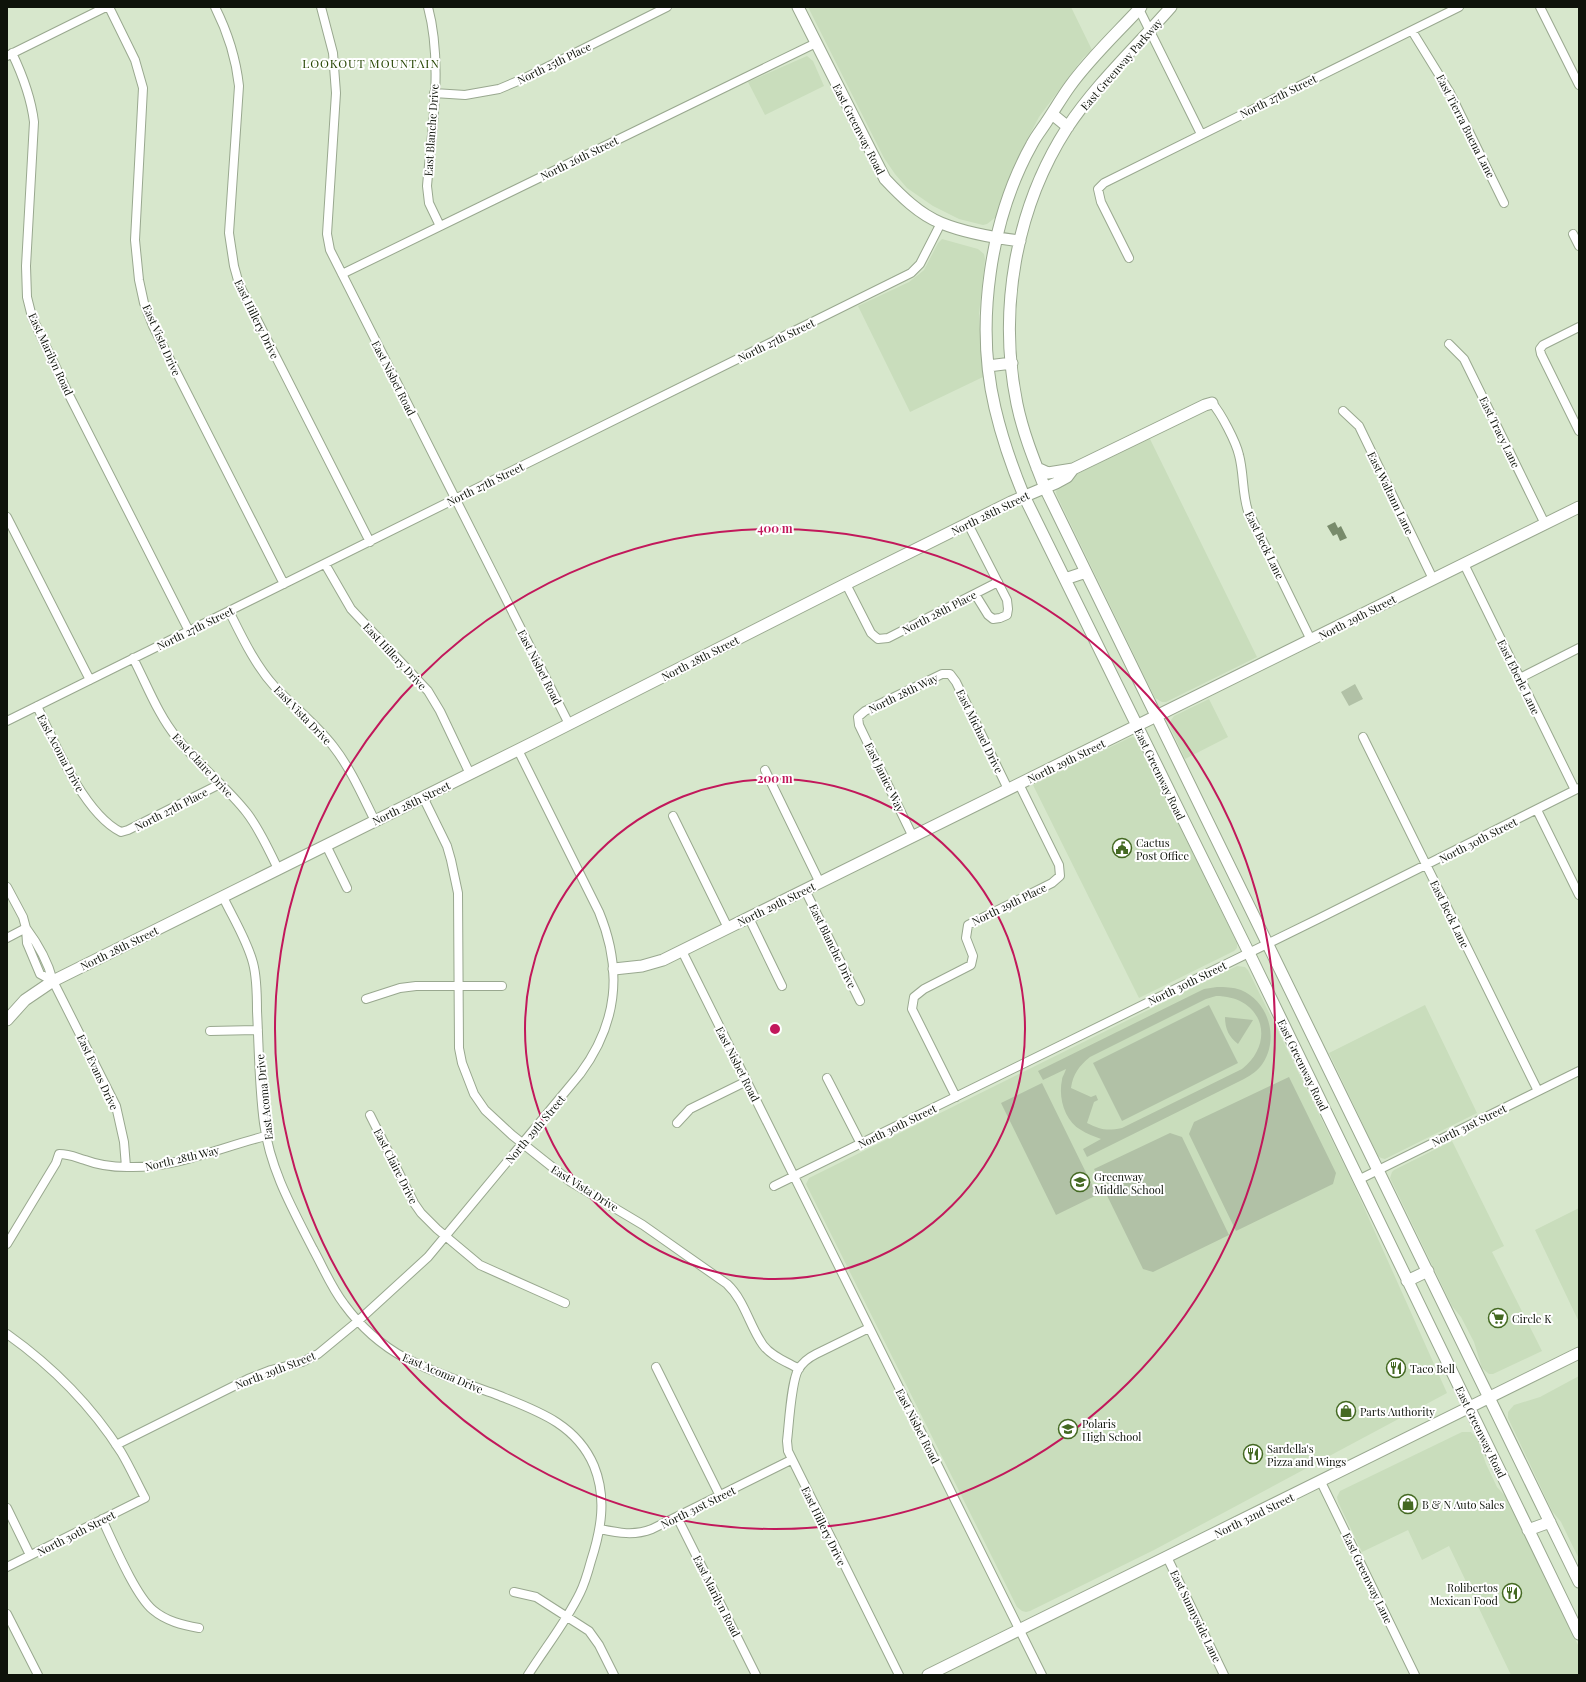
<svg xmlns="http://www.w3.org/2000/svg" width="1586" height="1682" font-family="'Playfair Display',serif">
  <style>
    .built { fill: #c9ddbc }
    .green { fill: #b1c1a6; fill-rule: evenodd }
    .water { fill: #788b6b }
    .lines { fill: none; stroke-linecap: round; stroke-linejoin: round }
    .street-casing { stroke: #99a88f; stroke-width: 10 }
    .secondary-casing { stroke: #99a88f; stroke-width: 13 }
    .street { stroke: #fff; stroke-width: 8 }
    .secondary { stroke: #fff; stroke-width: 11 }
    .ring { fill: none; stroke: #c2185b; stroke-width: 2 }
    .labels { text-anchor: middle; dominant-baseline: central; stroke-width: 4; stroke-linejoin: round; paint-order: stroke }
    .street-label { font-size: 11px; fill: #0e130a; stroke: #fff }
    .poi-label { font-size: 11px; fill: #0e130a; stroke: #fff; text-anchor: start }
    .neighbourhood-label { font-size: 12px; letter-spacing: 1px; fill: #254400; stroke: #fff }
    .centre { fill: #c2185b; stroke: #fff; stroke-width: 2 }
    .ring-label { font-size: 12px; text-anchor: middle; font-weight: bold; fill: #c2185b; stroke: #fff; stroke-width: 4; stroke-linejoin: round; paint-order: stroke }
  </style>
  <rect width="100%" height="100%" fill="#d7e7cc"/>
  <path class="built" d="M808 7H1071L1092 50 1083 58 1039 117 1022 149 1001 199 996 217 987 224 983 225 959 219 933 206 907 188 895 174 884 158Z
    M807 56 813 61 824 86 765 115 748 82Z
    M942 239 978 249 984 254 985 259 979 314 983 377 910 412 858 306 909 282 918 275 924 270 938 243Z
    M1149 437 1257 657 1166 702H1162L1155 698 1057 496 1056 492 1057 488 1062 482Z
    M1209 699 1228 737 1185 759 1171 729 1170 724 1171 720 1174 716Z
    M1133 737 1138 741 1237 943V948L1234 951 1139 998 1033 785 1129 738Z
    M1237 966 1245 967 1248 970 1353 1183 1447 1393 1154 1550 1030 1611 1026 1612 1022 1611 1017 1607 806 1184 809 1178Z
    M1425 1005 1477 1113 1385 1159 1381 1158 1378 1156 1329 1053Z
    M1452 1141 1504 1246 1492 1252 1542 1351 1493 1374H1489L1482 1368 1474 1342 1461 1317 1452 1306 1390 1178 1392 1172 1394 1170Z
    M1579 1208V1322L1535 1230Z
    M1579 1376V1559L1561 1522 1552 1511 1508 1418V1412L1514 1405 1540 1397Z
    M1462 1432H1471L1477 1438 1486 1464 1497 1487 1507 1498 1579 1647V1675H1511L1449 1546 1422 1560 1408 1530 1362 1552 1338 1502 1337 1497 1340 1491Z"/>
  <path class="green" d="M1355 684 1363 699 1349 706 1341 692Z
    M1217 987C1225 987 1233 987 1241 990 1269 1002 1279 1038 1263 1063 1258 1071 1251 1075 1244 1079L1087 1157 1083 1149 1101 1139C1094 1136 1087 1134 1081 1130 1065 1121 1058 1098 1062 1080 1062 1077 1065 1073 1066 1069L1043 1080 1038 1071 1204 989ZM1216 996C1262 996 1277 1041 1242 1069L1122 1128C1107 1131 1101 1130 1087 1123L1094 1102 1098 1100 1096 1095 1091 1097 1071 1088C1073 1074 1079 1066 1090 1057L1206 999Z
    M1209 1005 1238 1063 1122 1121 1093 1063Z
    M1225 1017 1253 1020 1238 1044C1229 1037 1225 1029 1225 1017Z
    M1289 1077 1336 1173 1333 1184 1236 1231 1189 1134 1194 1122Z
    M1042 1083 1097 1195 1056 1215 1001 1103Z
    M1170 1133 1182 1137 1229 1235 1153 1272 1143 1269 1094 1169Z"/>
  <path class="water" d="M1335 522 1338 528 1341 526 1347 538 1340 541 1337 534 1333 536 1327 526Z"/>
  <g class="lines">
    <g class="street-casing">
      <path id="street" d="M109 7 135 60 143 88 135 240 139 280 144 303 153 326 284 584
        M215 7C228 33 236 58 239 86L229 233 234 266 239 284 249 304 370 542
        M321 7 333 53 336 93 327 234 330 250 569 724
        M428 7C443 63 432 129 427 186L429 203 440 226
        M1138 7 1201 134
        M1540 7 1579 85
        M1412 31 1449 91 1504 203
        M12 53C23 76 31 97 34 122L26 266 27 297 32 317 69 395 189 631
        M7 56 106 7
        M434 93 465 95 499 89 525 78 667 7
        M1573 234 1579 246
        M1129 258 1101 202 1098 189 1104 183 1459 7
        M342 274 816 43
        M1579 327 1543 345 1540 349 1541 354 1579 431
        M1449 344 1464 359 1545 524
        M1212 403C1221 413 1236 442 1239 455 1244 474 1242 493 1248 511L1311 640
        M1343 411 1359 426 1433 579
        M7 517 90 680
        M968 524 1007 600 1008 609 1007 615 1000 618 993 619 988 615 975 594
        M325 564 351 609 428 691 440 711 470 774
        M1464 564 1575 790
        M846 584 871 633 878 639 888 638 998 582
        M229 611C242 637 255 665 275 687 294 707 316 724 333 746 351 769 362 795 375 821
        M133 658C147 685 158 715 177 738 198 765 226 786 247 813 260 830 269 850 278 869
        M1520 678 1579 648
        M37 706C54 742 84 814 121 832L128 830 220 784
        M7 721 911 273 920 264 941 223
        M1363 737 1538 1091
        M765 770 820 883
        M423 797 447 846 451 860 458 893 459 1048 462 1063 474 1094 485 1110 512 1135 571 1182 643 1225 727 1284C745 1301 749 1325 763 1345 771 1356 787 1362 799 1369
        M1537 810 1579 895
        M673 816 728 928
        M913 837 859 725 858 717 865 711 942 674H950L956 682 1008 789
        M326 845 347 888
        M7 887 23 917 26 928 27 943 40 974 53 981
        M805 890 860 1001
        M223 897C233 918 247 940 253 963 257 978 257 996 257 1011 259 1049 259 1086 264 1123 270 1169 292 1208 313 1249 323 1267 331 1287 344 1304 360 1326 381 1345 405 1358 434 1373 465 1383 495 1394 535 1410 576 1423 594 1466 607 1498 601 1530 591 1561 588 1572 585 1583 580 1593 566 1622 545 1648 528 1675
        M749 918 782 986
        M26 928C38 944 48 962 53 981L116 1106 124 1142 126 1167
        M7 938 26 928
        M682 951 1042 1675
        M366 999 400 988 416 986H502
        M210 1031 258 1030
        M827 1078 861 1144
        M956 1097 912 1009 914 997 924 989 971 965 973 956 966 938 968 925 1052 883 1060 876 1059 865 1019 784
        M370 1115 414 1203 421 1213 437 1229 480 1265 565 1303
        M677 1123 690 1109 747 1081
        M1358 1180 1579 1071
        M774 1186 1318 919 1579 788
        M7 1244 56 1163 59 1154C69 1154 75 1157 85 1160 98 1165 113 1167 127 1167 174 1169 221 1147 266 1136
        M869 1328 816 1354C808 1358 802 1363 798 1370 791 1383 789 1425 787 1441L788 1451 899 1675
        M7 1334C52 1366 91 1405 121 1452 130 1467 137 1483 145 1498L7 1567
        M656 1367 720 1496
        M116 1445 248 1379 271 1370 302 1362 318 1354 358 1321 428 1257 580 1074C618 1023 623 970 599 912L518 750
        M1321 1482 1415 1675
        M7 1508 30 1555
        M677 1517 756 1675
        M102 1519C113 1542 135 1595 153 1610 166 1621 182 1625 199 1628
        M600 1529C619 1533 634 1536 652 1529L791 1460
        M1167 1557 1224 1675
        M514 1592 536 1597 589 1631 599 1645 614 1675
        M7 1614 38 1675"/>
    </g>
    <g class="secondary-casing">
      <path id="secondary" d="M798 7 885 179C901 196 919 214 941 223 963 232 996 238 1020 241
        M1141 7C1118 32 1090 58 1070 86 1062 97 1055 109 1047 121 1042 129 1036 136 1032 144 990 219 975 324 995 408 1002 438 1012 467 1024 496L1249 953 1579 1634
        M1171 7C1136 47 1096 84 1067 128 1015 209 998 311 1017 404 1023 433 1034 460 1045 488L1579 1582
        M1052 114 1068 127
        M988 366 1012 363
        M1037 468 1048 473 1073 469 1205 405 1212 403
        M1065 579 1086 572
        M614 969 642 966 663 960 1579 507
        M7 1020 25 1000 53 981 530 744 846 584 1011 502 1056 483 1067 477 1073 469
        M1407 1281 1428 1271
        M1528 1530 1550 1522
        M928 1675 1579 1353"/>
    </g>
    <use href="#street" class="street"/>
    <use href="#secondary" class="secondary"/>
  </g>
  <g class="ring">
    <circle cx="775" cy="1029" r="250"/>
    <circle cx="775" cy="1029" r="500"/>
  </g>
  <defs>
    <g id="civic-ring" transform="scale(1)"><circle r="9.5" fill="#fff" stroke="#446922" stroke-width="1.5"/><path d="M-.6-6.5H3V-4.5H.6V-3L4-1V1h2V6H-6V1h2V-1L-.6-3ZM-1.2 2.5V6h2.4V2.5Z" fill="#446922"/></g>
    <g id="school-ring" transform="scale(1)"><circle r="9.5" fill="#fff" stroke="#446922" stroke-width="1.5"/><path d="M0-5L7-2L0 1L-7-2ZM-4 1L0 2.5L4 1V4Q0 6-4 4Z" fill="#446922"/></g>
    <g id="supermarket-ring" transform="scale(1)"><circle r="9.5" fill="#fff" stroke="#446922" stroke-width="1.5"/><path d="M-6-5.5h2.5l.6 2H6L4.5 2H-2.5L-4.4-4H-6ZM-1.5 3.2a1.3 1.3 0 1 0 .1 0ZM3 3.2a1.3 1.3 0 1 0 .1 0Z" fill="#446922"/></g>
    <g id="restaurant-ring" transform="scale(1)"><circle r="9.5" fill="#fff" stroke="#446922" stroke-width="1.5"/><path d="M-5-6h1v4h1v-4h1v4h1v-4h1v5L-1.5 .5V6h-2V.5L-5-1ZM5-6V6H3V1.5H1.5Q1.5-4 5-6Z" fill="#446922"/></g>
    <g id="shop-ring" transform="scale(1)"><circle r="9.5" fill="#fff" stroke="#446922" stroke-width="1.5"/><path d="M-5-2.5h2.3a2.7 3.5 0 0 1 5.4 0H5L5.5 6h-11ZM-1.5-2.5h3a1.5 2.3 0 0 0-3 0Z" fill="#446922"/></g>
  </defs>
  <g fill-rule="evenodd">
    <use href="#civic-ring" x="1122" y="848"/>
    <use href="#school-ring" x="1080" y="1182"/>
    <use href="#supermarket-ring" x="1498" y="1318"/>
    <use href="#restaurant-ring" x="1396" y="1368"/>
    <use href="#shop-ring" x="1346" y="1411"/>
    <use href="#school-ring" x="1068" y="1429"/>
    <use href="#restaurant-ring" x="1253" y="1454"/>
    <use href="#shop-ring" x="1408" y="1504"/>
    <use href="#restaurant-ring" x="1512" y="1593"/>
  </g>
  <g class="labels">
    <g class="street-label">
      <text transform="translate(554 63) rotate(-26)">North 25th Place</text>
      <text transform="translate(1121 64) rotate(-49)">East Greenway Parkway</text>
      <text transform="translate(1278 96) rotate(-26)">North 27th Street</text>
      <text transform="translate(1466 126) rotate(63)">East Tierra Buena Lane</text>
      <text transform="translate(859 129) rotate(63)">East Greenway Road</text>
      <text transform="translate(431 130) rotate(-86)">East Blanche Drive</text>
      <text transform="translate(579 158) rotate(-26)">North 26th Street</text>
      <text transform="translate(257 319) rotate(64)">East Hillery Drive</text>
      <text transform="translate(162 340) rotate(66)">East Vista Drive</text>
      <text transform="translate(776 340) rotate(-26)">North 27th Street</text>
      <text transform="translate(51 354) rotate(65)">East Marilyn Road</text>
      <text transform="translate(394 378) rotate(63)">East Nisbet Road</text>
      <text transform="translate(1500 432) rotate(64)">East Tracy Lane</text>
      <text transform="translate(485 484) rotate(-26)">North 27th Street</text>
      <text transform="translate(1391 493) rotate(64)">East Waltann Lane</text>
      <text transform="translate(990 513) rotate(-26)">North 28th Street</text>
      <text transform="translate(1265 545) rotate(64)">East Beck Lane</text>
      <text transform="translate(939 612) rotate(-27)">North 28th Place</text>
      <text transform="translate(1357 617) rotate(-27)">North 29th Street</text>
      <text transform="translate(195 628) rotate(-26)">North 27th Street</text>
      <text transform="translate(395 656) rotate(47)">East Hillery Drive</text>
      <text transform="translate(700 658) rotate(-27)">North 28th Street</text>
      <text transform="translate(540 667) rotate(63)">East Nisbet Road</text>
      <text transform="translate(1519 677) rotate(64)">East Eberle Lane</text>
      <text transform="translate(903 693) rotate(-26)">North 28th Way</text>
      <text transform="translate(303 715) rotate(46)">East Vista Drive</text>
      <text transform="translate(980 731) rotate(64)">East Michael Drive</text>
      <text transform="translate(61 753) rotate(62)">East Acoma Drive</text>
      <text transform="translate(1066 761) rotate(-26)">North 29th Street</text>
      <text transform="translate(203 765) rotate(47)">East Claire Drive</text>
      <text transform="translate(1160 774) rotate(64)">East Greenway Road</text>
      <text transform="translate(885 777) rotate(64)">East Janice Way</text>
      <text transform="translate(411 803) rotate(-26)">North 28th Street</text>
      <text transform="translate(171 809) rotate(-27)">North 27th Place</text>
      <text transform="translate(1478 840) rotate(-27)">North 30th Street</text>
      <text transform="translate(776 904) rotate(-26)">North 29th Street</text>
      <text transform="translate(1009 904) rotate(-26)">North 29th Place</text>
      <text transform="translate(1450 914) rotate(64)">East Beck Lane</text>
      <text transform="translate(833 946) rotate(64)">East Blanche Drive</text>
      <text transform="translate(119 948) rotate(-26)">North 28th Street</text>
      <text transform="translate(1187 983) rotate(-26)">North 30th Street</text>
      <text transform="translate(738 1064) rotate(63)">East Nisbet Road</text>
      <text transform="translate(1303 1065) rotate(64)">East Greenway Road</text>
      <text transform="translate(98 1072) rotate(65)">East Evans Drive</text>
      <text transform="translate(264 1097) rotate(-96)">East Acoma Drive</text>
      <text transform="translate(1469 1125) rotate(-26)">North 31st Street</text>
      <text transform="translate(897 1126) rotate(-26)">North 30th Street</text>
      <text transform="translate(535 1129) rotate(-50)">North 29th Street</text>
      <text transform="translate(182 1158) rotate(-13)">North 28th Way</text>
      <text transform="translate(396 1166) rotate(63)">East Claire Drive</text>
      <text transform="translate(585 1188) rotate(32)">East Vista Drive</text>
      <text transform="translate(275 1370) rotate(-21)">North 29th Street</text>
      <text transform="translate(443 1373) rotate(23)">East Acoma Drive</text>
      <text transform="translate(918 1426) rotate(63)">East Nisbet Road</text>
      <text transform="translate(1481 1432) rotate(64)">East Greenway Road</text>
      <text transform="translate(698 1507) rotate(-26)">North 31st Street</text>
      <text transform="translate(1254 1515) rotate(-26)">North 32nd Street</text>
      <text transform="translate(824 1526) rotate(64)">East Hillery Drive</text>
      <text transform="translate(76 1533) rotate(-27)">North 30th Street</text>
      <text transform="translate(1368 1578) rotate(64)">East Greenway Lane</text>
      <text transform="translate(717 1596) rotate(63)">East Marilyn Road</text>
      <text transform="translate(1196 1616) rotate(64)">East Sunnyside Lane</text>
    </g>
    <g class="poi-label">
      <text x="1136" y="842">Cactus<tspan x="1136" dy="13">Post Office</tspan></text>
      <text x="1094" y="1176">Greenway<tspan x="1094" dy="13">Middle School</tspan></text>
      <text x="1512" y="1318">Circle K</text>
      <text x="1410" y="1368">Taco Bell</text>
      <text x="1360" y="1411">Parts Authority</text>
      <text x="1082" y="1423">Polaris<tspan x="1082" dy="13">High School</tspan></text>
      <text x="1267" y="1448">Sardella's<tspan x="1267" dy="13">Pizza and Wings</tspan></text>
      <text x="1422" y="1504">B &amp; N Auto Sales</text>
      <text x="1498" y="1587" text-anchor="end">Rolibertos<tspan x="1498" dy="13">Mexican Food</tspan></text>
    </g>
    <g class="neighbourhood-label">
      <text x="371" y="63">LOOKOUT MOUNTAIN</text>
    </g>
  </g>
  <circle cx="775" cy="1029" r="6" class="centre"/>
  <g class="ring-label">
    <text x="775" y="533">400 m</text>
    <text x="775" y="783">200 m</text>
  </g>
  <rect width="1586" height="1682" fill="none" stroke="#0e130a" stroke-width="16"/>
</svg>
